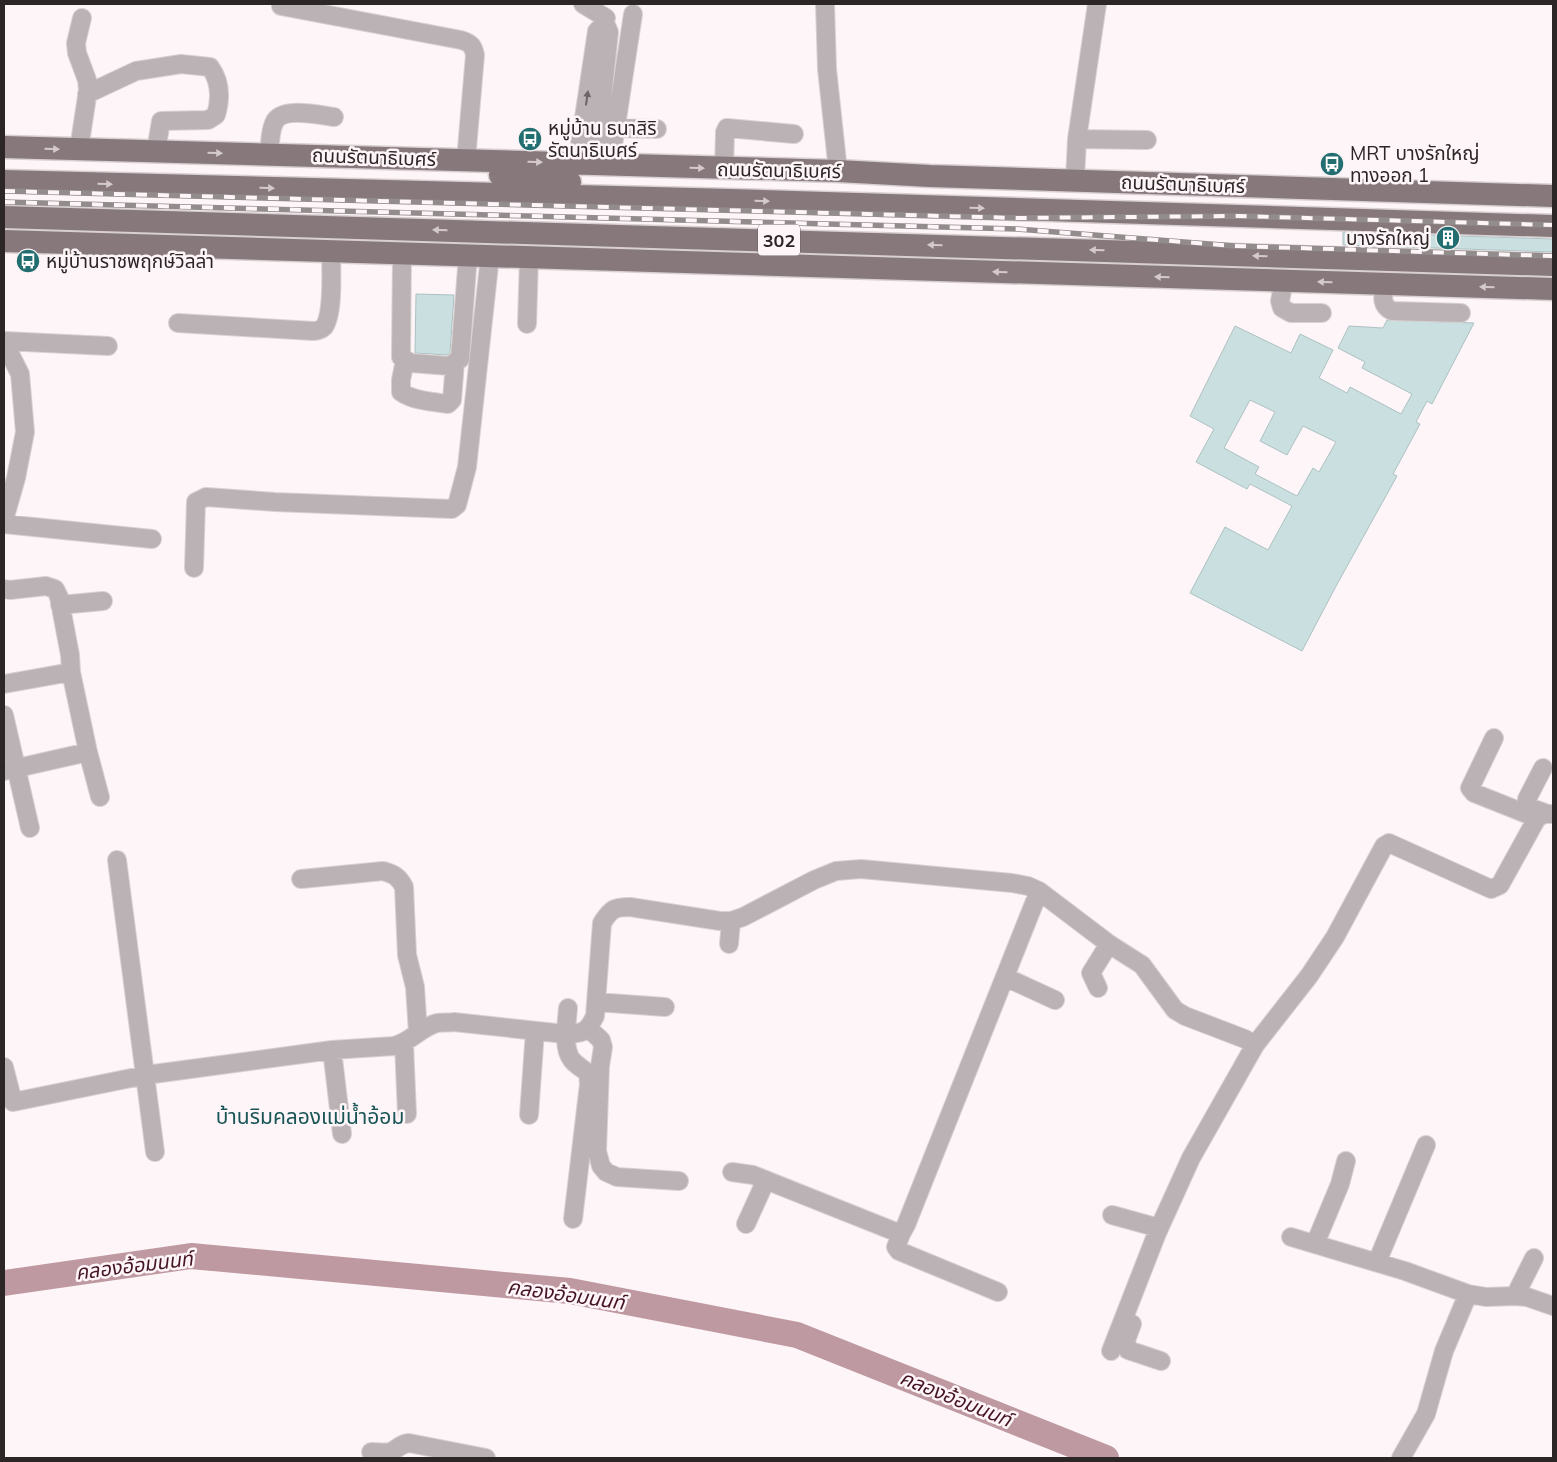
<svg xmlns="http://www.w3.org/2000/svg" width="1557" height="1462" font-family="Mulish,'Noto Sans Thai',sans-serif">
  <style>
    .lines { fill: none; stroke-linecap: round; stroke-linejoin: round }
    .river { stroke: #bf99a2; stroke-width: 26 }
    .building { fill: #cadfdf; stroke: #adc1c2; fill-rule: evenodd }
    .minor-casing { stroke: #d8d0d2; stroke-width: 20 }
    .major-casing { stroke: #d8d0d2; stroke-width: 25 }
    .minor { stroke: #bab2b4; stroke-width: 18 }
    .major { stroke: #87787b; stroke-width: 22 }
    .rail-casing { stroke: #938c8d; stroke-width: 5.5 }
    .rail { stroke: #fdf5f7; stroke-width: 4; stroke-dasharray: 11; stroke-linecap: butt }
    .oneway { fill: #6c6566 }
    .oneway2 { fill: #d4c9cc }
    .labels { text-anchor: middle; dominant-baseline: central; stroke-width: 5; stroke-linejoin: round; paint-order: stroke }
    .shield { fill: #fdf5f7; stroke: #6b6465; stroke-width: 1 }
    .shield-label { font-size: 18px; font-weight: bold; fill: #2d2627 }
    .poi-label { font-size: 19px; fill: #2d2627; stroke: #fdf5f7; text-anchor: start }
    .street-label { font-size: 19px; fill: #2d2627; stroke: #fdf5f7 }
    .water-label { font-size: 20px; font-style: italic; fill: #461525; stroke: #fdf5f7 }
    .quarter-label { font-size: 21px; fill: #195557; stroke: #fdf5f7 }
  </style>
  <rect width="100%" height="100%" fill="#fdf5f7"/>
  <g class="lines">
    <path class="river" d="M4 1283 191 1256 570 1291 797 1335 1106 1458"/>
  </g>
  <path class="building" d="M1343 232 1553 239V252L1343 245Z
    M416 294 454 295 450 353 447 355 415 353Z
    M1387 320 1474 323 1432 404 1427 401 1416 422 1420 424 1393 474 1397 476 1335 588 1302 651 1190 593 1225 527 1268 550 1292 506 1250 484 1247 489 1196 462 1214 429 1190 416 1235 326 1291 353 1300 334 1333 350 1319 378 1347 393 1350 387 1401 414 1412 394 1362 368 1365 362 1338 348 1349 326 1383 328ZM1250 400 1275 412 1260 441 1287 455 1303 426 1336 442 1319 472 1313 468 1297 496 1255 474 1259 467 1224 448Z"/>
  <g class="lines">
    <g class="minor-casing">
      <path id="minor" d="M583 4 606 18
        M825 4 827 69 838 171
        M281 6 461 40C471 43 473 46 475 55L466 160
        M87 94 136 71 181 64 210 67C221 82 221 98 216 115L208 120 161 121 156 151
        M616 128 657 129
        M1077 139 1147 140
        M79 149 88 90 87 80 77 53 76 43 82 18
        M269 154C270 145 270 131 274 123 281 106 319 115 334 117
        M577 164 597 31 605 23 609 32 595 164
        M610 165 633 14
        M724 169 725 132 727 128 794 134
        M1075 180 1077 139 1097 4
        M402 253 401 357 411 363 450 366 460 359 468 255
        M1284 281 1280 301 1282 308 1291 313H1322
        M1385 284C1383 296 1380 305 1392 311L1461 313
        M178 323 313 331C317 331 321 330 324 327 334 313 331 269 331 251
        M527 324 529 257
        M4 341 108 346
        M4 342 20 374 25 432 16 478 4 520
        M405 360 401 380V392C414 401 433 402 448 404L452 400 455 362
        M4 524 152 539
        M194 568 196 502 206 497 275 502 452 509 457 505 467 467 490 256
        M4 589 10 590 46 586 55 589 59 597 70 655 71 672 88 752 100 797
        M60 605 103 601
        M4 684 71 672
        M4 715 30 828
        M1494 738 1470 788 1474 793 1537 818
        M1543 768 1527 799V804L1531 808 1545 813
        M4 771 88 752
        M117 860 155 1152
        M301 879 383 871C394 874 399 877 404 887L407 955 415 987 418 1033
        M729 944 731 921
        M1005 977 1055 1000
        M1098 988 1091 973 1109 944
        M596 1002 665 1007
        M568 1008C567 1022 562 1048 572 1060 576 1065 583 1069 588 1073L589 1084 573 1219
        M589 1029 601 1040 603 1047 600 1066 597 1151 601 1166 606 1172 617 1177 679 1181
        M404 1044 407 1114
        M332 1050 342 1134
        M4 1067 13 1102 146 1075 332 1050 394 1046C411 1042 421 1027 437 1023 442 1022 449 1023 454 1022L565 1034C583 1033 587 1033 595 1016L602 923C611 909 614 907 630 907L720 921H731L743 917 814 880 836 871 861 869 1012 883 1028 886 1039 891 1109 944 1142 965 1175 1010 1185 1016 1245 1039 1255 1045 1309 976 1335 937 1384 846 1389 843 1491 889 1500 885 1537 818 1544 814H1553
        M529 1115 535 1031
        M732 1172 753 1175 901 1234 906 1225 1039 891
        M1112 1215 1159 1228
        M746 1224 766 1180
        M901 1234 896 1247 899 1251 998 1292
        M1291 1237 1405 1271 1468 1294 1486 1297 1515 1296 1527 1297 1553 1306
        M1315 1244 1340 1184 1346 1161
        M1377 1262 1426 1145
        M1515 1296 1534 1258
        M1132 1324 1126 1340 1128 1350 1161 1361
        M1111 1351 1157 1233 1191 1158 1255 1045
        M371 1452C378 1452 387 1454 393 1451 399 1447 401 1444 409 1443L486 1458
        M1401 1458 1426 1414 1444 1351 1468 1294"/>
    </g>
    <g class="major-casing">
      <path id="major" d="M4 147 838 171 930 176 1553 196
        M500 175 570 182
        M4 181 731 200 1553 226
        M4 217 1553 265
        M4 241 1553 289"/>
    </g>
    <use href="#minor" class="minor"/>
    <use href="#major" class="major"/>
    <g class="rail-casing">
      <path id="rail" d="M4 191 1018 218 1238 216 1553 225
        M4 202 1017 229 1235 246 1553 256"/>
    </g>
    <use href="#rail" class="rail"/>
  </g>
  <defs><path id="oneway-solid" d="M-6-.8H1V-3.2L6.5 0L1 3.2V.8H-6Z" transform="scale(1.25)"/></defs>
  <use class="oneway" href="#oneway-solid" transform="translate(587 98) rotate(-82)"/>
  <g class="oneway2">
    <use href="#oneway-solid" transform="translate(52 149) rotate(2)"/>
    <use href="#oneway-solid" transform="translate(215 153) rotate(1)"/>
    <use href="#oneway-solid" transform="translate(535 162) rotate(2)"/>
    <use href="#oneway-solid" transform="translate(697 168) rotate(2)"/>
    <use href="#oneway-solid" transform="translate(105 184) rotate(1)"/>
    <use href="#oneway-solid" transform="translate(267 188) rotate(1)"/>
    <use href="#oneway-solid" transform="translate(762 201) rotate(2)"/>
    <use href="#oneway-solid" transform="translate(977 208) rotate(2)"/>
    <use href="#oneway-solid" transform="translate(440 230) rotate(-178)"/>
    <use href="#oneway-solid" transform="translate(935 245) rotate(-178)"/>
    <use href="#oneway-solid" transform="translate(1097 250) rotate(-178)"/>
    <use href="#oneway-solid" transform="translate(1260 256) rotate(-178)"/>
    <use href="#oneway-solid" transform="translate(1000 272) rotate(-178)"/>
    <use href="#oneway-solid" transform="translate(1162 277) rotate(-178)"/>
    <use href="#oneway-solid" transform="translate(1325 282) rotate(-178)"/>
    <use href="#oneway-solid" transform="translate(1487 287) rotate(-178)"/>
  </g>
  <defs>
    <g id="bus-disc" transform="scale(1.25)"><circle r="9.5" fill="#236e70" stroke="#fdf5f7"/><path d="M-5-6H5V4H4V6H2V4H-2V6H-4V4H-5ZM-3.5-4V0h7V-4ZM-3.5 1.2v1.5H-2V1.2ZM2 1.2v1.5H3.5V1.2Z" fill="#fff"/></g>
    <g id="building-disc" transform="scale(1.25)"><circle r="9.5" fill="#236e70" stroke="#fdf5f7"/><path d="M-4-6H4V6H1V3H-1V6H-4ZM-2.5-4.3h1.7v1.8h-1.7ZM.8-4.3h1.7v1.8H.8ZM-2.5-1h1.7V.8h-1.7ZM.8-1h1.7V.8H.8Z" fill="#fff"/></g>
  </defs>
  <g fill-rule="evenodd">
    <use href="#bus-disc" x="530" y="139"/>
    <use href="#bus-disc" x="1332" y="164"/>
    <use href="#building-disc" x="1448" y="238"/>
    <use href="#bus-disc" x="28" y="261"/>
  </g>
  <g class="labels">
    <rect class="shield" x="758" y="224.5" width="42" height="31" rx="4"/>
    <g class="shield-label">
      <text x="779" y="240">302</text>
    </g>
    <g class="poi-label">
      <text x="548" y="128">หมู่บ้าน ธนาสิริ<tspan x="548" dy="22">รัตนาธิเบศร์</tspan></text>
      <text x="1350" y="153">MRT บางรักใหญ่<tspan x="1350" dy="22">ทางออก 1</tspan></text>
      <text x="1430" y="238" text-anchor="end">บางรักใหญ่</text>
      <text x="46" y="261">หมู่บ้านราชพฤกษ์วิลล่า</text>
    </g>
    <g class="street-label">
      <text transform="translate(374 157) rotate(2)">ถนนรัตนาธิเบศร์</text>
      <text transform="translate(779 170) rotate(1)">ถนนรัตนาธิเบศร์</text>
      <text transform="translate(1183 184) rotate(2)">ถนนรัตนาธิเบศร์</text>
    </g>
    <g class="water-label">
      <text transform="translate(134 1265) rotate(-7)">คลองอ้อมนนท์</text>
      <text transform="translate(566 1294) rotate(8)">คลองอ้อมนนท์</text>
      <text transform="translate(956 1398) rotate(22)">คลองอ้อมนนท์</text>
    </g>
    <g class="quarter-label">
      <text x="310" y="1116">บ้านริมคลองแม่น้ำอ้อม</text>
    </g>
  </g>
  <rect width="1557" height="1462" fill="none" stroke="#2d2627" stroke-width="10"/>
</svg>
